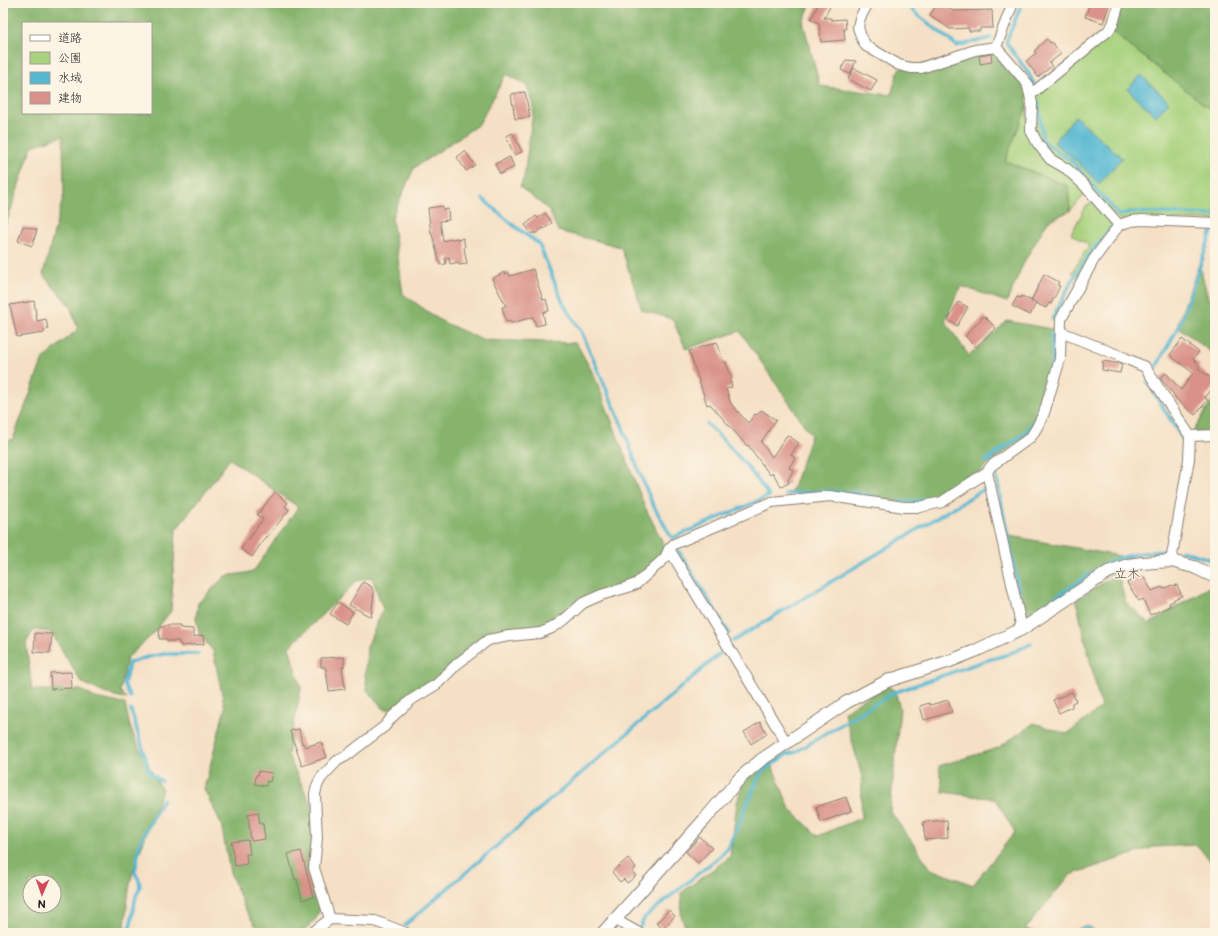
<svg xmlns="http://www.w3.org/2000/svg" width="1218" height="936" font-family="'Balsamiq Sans','Klee One',sans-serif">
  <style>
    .green { fill: #a8d27e; stroke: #62774d }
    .forest { fill: #86b46d; stroke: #516844; fill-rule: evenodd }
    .water { fill: #55b8d3; stroke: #386a78 }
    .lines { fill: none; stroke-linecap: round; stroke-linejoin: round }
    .stream { stroke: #55b8d3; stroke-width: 3.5 }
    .building { fill: #d99189 }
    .minor-casing { stroke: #887e70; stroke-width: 12 }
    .tertiary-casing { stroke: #887e70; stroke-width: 14 }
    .minor { stroke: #fff; stroke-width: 10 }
    .tertiary { stroke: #fff; stroke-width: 12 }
    .labels { text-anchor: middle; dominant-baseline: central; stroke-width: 3; stroke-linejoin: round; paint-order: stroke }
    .quarter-label { font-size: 13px; fill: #5e4542; stroke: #fcf5e5 }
  </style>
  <rect width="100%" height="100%" fill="#fcf5e5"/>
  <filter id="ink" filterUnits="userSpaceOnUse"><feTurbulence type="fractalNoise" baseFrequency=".025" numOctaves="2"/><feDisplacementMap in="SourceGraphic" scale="8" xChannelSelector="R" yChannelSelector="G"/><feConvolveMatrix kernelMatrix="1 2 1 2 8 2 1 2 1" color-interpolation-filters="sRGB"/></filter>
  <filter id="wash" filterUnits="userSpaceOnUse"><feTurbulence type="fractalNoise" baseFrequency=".012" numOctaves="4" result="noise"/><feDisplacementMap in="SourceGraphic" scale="16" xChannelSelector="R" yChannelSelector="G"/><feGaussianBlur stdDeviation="0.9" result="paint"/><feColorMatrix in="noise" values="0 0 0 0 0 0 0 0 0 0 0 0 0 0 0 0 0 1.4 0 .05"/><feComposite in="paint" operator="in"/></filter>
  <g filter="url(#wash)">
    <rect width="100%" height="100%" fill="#f5e0c5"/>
    <path class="green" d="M1111 31 1215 113V220H1120L1048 153 1036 133 1034 95Z
      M1027 106 1028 127 1086 193 1070 211 1068 186 1005 161Z
      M1093 201 1112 223 1114 230 1080 275 1072 273 1089 245 1071 234 1085 208Z"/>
    <path class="forest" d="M3 3H811L803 22 820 86 891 95 899 69 994 51 1028 88 1027 106 1005 161 1068 186 1070 211 1048 221 1024 262 1007 302 961 286 945 321 969 356 1007 321 1057 330V359L1039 415 1030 434 985 466 978 475 947 495 934 501 919 503H902L831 492 791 494 811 435 740 331 686 349 672 319 642 310 621 247 558 231 549 210 520 187 524 177 534 105 526 84 506 74 479 124 414 168 392 217 403 294 441 321 483 340 576 343 594 375 644 505 664 545 663 553 633 581 542 628 487 637 397 710 384 709 367 690 365 674 367 647 383 609 372 577 357 581 289 647 301 688 288 755 312 807V874L322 902 316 919 302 933H263L255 925 245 909 230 872 221 823 204 789 225 708 213 651 199 633 196 618 198 603 225 576 253 572 298 507 230 459 176 530 171 611 152 635 127 658 120 691 127 699 104 693 81 682 51 632 34 630 26 643 32 690H81L95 698 125 704 130 727 139 748 162 790 133 871 129 890 124 933H3V443L13 439 43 359 78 329 70 306 43 275 64 194 63 136 32 146 3 233ZM23 23H151V113H23ZM30 882H54V906H30Z
      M1120 3H1215V113L1111 31Z
      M1199 264 1209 301 1215 299V372L1213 368V354L1177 326Z
      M1215 396V434L1193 432Z
      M1005 535 1136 559 1026 622 1023 620Z
      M1118 573 1125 601 1149 624 1215 583V867L1197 845 1154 847 1070 875 1025 929 1039 933H882L878 929 865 933H688L681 916 682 892 730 857 737 803 743 780 769 758 790 809 818 836 861 818 862 777 844 712 855 704 888 686 895 691 900 708 890 811 931 869 973 885 1015 832 995 799 943 792 939 766 998 748 1034 723 1067 734 1101 708 1076 600Z"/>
    <path class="water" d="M1141 75 1169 102 1156 116 1127 89Z
      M1075 116 1122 158 1099 184 1077 161 1054 143Z
      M1084 926 1090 927 1097 933H1073L1076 930Z"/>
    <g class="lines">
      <path class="stream" d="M903 3 957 46 991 38
        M1022 3 1006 42 1029 74 1035 86
        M1038 101 1042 134 1043 141 1059 153 1071 160 1099 193 1119 215 1130 212 1215 215
        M483 199 513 225 539 244 563 303 581 331 622 425 637 466 652 503 672 538 769 496C751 469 730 446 707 424
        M1052 319 1073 279 1091 252 1111 228
        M1155 369 1179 326 1212 231
        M1147 382 1186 444V446
        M985 461 990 458
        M785 494 828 491 858 493 878 498
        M900 502C917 502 935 500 950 491
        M678 550 729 633
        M1179 551 1193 554 1215 561
        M1022 609 995 469 990 458 1025 433 1037 417 1053 359 1051 334
        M1024 615V618L1104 565C1123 554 1146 552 1168 551L1170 540
        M733 641 986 488
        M130 697 124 684 129 663 148 657 164 654H198
        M131 710 150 773 161 781
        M405 925 723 651
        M640 927 645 917 720 856 728 848 761 772 787 754 794 753 893 693 984 661 1006 655 1031 644
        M129 933 136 896 140 887 139 880 135 873 140 842 163 799"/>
    </g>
    <g id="blocks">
      <path class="building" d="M819 3H832L824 18H831V20L845 19 846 29H844L845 40 821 42 819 23 811 19Z
        M938 3H941L953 11 992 10 993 28H980V31H969V28L950 29 930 15Z
        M1090 3H1110L1103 23 1085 17Z
        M1047 39 1050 43 1052 42 1061 54 1049 63 1052 66 1038 77 1026 61 1036 53 1034 51 1038 48V47Z
        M991 54 992 62 980 64 979 56Z
        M846 60 856 61 850 74 841 70Z
        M854 68 877 80 871 91 848 79Z
        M525 92 530 117 515 119 511 94Z
        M513 133 522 152 514 155 506 136Z
        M465 151 475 165 466 171 457 157Z
        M510 157 514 167 500 174 495 164Z
        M443 206V210L448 209 449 220 440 221 443 241 457 238 458 240 463 238 465 247 464 248 467 264 459 265V262L450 264 449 257 445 258 446 264 440 265 432 234H431L428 208Z
        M545 213 552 223 544 229 543 228 535 234 534 232 532 234 525 225 536 216 538 218Z
        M23 226 37 230 32 246 18 241Z
        M533 269 543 300 546 299 549 311 543 312 545 324 536 326 533 317 511 323 510 321 506 322 502 307 506 306 492 279 504 272 505 274 508 272 510 276Z
        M1044 274 1059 282 1057 285 1060 286 1051 304 1049 303 1046 308 1031 301Z
        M1022 296 1036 303 1030 315 1012 306 1017 297 1021 298Z
        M34 301 37 321 46 319 48 329 44 330V333L17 337 10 305Z
        M958 302 968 307 957 326 948 320Z
        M984 316 996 328 976 347 965 336Z
        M1182 339 1199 352 1193 359 1200 366 1198 368 1215 381V385L1205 398 1208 400 1195 415 1175 398V396L1160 378 1166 373 1181 390 1193 373 1170 355Z
        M717 342 724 363 726 362 732 379 730 380 732 387 726 389 731 404 748 423 755 414 757 415 761 410 776 420 761 442 772 457 787 435 799 443 791 455 795 458 789 468 793 470 788 480 789 483 781 487 773 473 770 475 748 445 747 446 710 404 707 405 689 351Z
        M1103 361 1122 364 1120 373 1102 370Z
        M275 492 288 503 285 506 289 510 267 537 266 536 252 557 241 549 263 519 257 515Z
        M1138 576 1140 578 1143 576 1152 591 1162 587 1163 589 1172 585 1173 586 1177 585 1182 596 1174 599V601L1169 603 1170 606 1150 615 1143 599 1139 601 1127 583Z
        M363 582 372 587V590L374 592 371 617 349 605Z
        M338 602 353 612 346 624 330 614Z
        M167 625H180V628L193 629V637L203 635 204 644 181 646V644H179V641H167V639H159L160 626H166Z
        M35 633 52 634 50 653 34 652Z
        M344 657V667H342L345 689 329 691 326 669H325V667H321V658Z
        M71 672 72 688 51 689 50 673Z
        M1072 692 1076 701 1072 703V707L1059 713 1053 700Z
        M948 700 952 712 924 720 920 706 929 703 930 705Z
        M760 722 767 734 751 744 744 732Z
        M299 729 302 744 303 743 305 747 321 742 327 757 302 766 290 731Z
        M259 771 272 773 270 782 267 781 266 786 255 784 256 775H258Z
        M846 797 851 811 821 822 816 807Z
        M258 812 260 824H263L265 839 251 841 248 814Z
        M947 820 948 838 925 840 923 822Z
        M700 837 712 848 698 863 686 852Z
        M248 840 250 854H246L247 864 235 866 231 842Z
        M301 851 313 897 302 900 297 879 295 880 288 854Z
        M628 858 636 868 632 871 636 876 627 883 624 879 620 882 612 872Z
        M669 910 675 916 663 929 656 923Z"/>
    </g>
  </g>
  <g filter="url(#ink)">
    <use href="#blocks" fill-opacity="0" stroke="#887e70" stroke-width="1"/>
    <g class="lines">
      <g class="minor-casing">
        <path id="minor" d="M868 3 860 18 858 27 861 37 866 46 899 65 911 68H921L975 50 996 47 1027 83 1032 103 1031 131 1038 144 1050 159 1067 169 1083 184 1119 225
          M996 47 1013 3
          M1030 95 1108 31 1113 24 1119 3
          M1061 332 1125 358 1145 367 1190 436 1189 459 1171 561
          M1190 436 1215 435
          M987 472 1022 629
          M669 549 786 742
          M330 919 314 868 317 838 315 794 317 786 321 778 337 761 346 756 385 726 392 717 411 700 437 684 457 664 488 640 509 636 540 633 552 628 564 620 583 603 601 595 625 588 636 584 665 558 669 549 674 544 772 502 830 496 904 507H920L942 502 987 472 991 466 1031 437 1037 427 1044 413 1060 359 1061 319 1094 259 1119 225 1131 221 1142 220 1215 223
          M614 919 639 933
          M312 933 330 919 375 921 406 933"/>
      </g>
      <g class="tertiary-casing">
        <path id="tertiary" d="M603 933 705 819 740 778 761 760 847 702 887 681 950 661 975 651 1022 629 1108 572 1128 565 1142 563 1171 561 1194 567 1215 577"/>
      </g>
      <use href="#minor" class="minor"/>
      <use href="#tertiary" class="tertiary"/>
    </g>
  </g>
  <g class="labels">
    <g class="quarter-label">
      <text x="1127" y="574">立木</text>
    </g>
  </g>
  <rect width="1218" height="936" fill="none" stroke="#fcf5e5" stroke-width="16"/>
  <rect x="22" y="22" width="130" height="92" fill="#fcf5e5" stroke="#a29e95"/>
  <rect x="30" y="35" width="20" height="6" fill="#ffffff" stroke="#a29e95"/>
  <text x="58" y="42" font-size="12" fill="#1c1c1c">道路</text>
  <rect x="30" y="52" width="20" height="12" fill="#a8d27e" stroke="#a29e95"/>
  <text x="58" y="62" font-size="12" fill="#1c1c1c">公園</text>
  <rect x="30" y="72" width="20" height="12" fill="#55b8d3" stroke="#a29e95"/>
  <text x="58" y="82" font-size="12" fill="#1c1c1c">水域</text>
  <rect x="30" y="92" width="20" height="12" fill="#d99189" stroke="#a29e95"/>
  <text x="58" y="102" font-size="12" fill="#1c1c1c">建物</text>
  <g transform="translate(42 894) rotate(182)"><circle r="19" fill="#fcf5e5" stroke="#a29e95"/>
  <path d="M0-3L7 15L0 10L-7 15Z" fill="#d1495b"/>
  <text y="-6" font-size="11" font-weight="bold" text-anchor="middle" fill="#1c1c1c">N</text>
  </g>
</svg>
